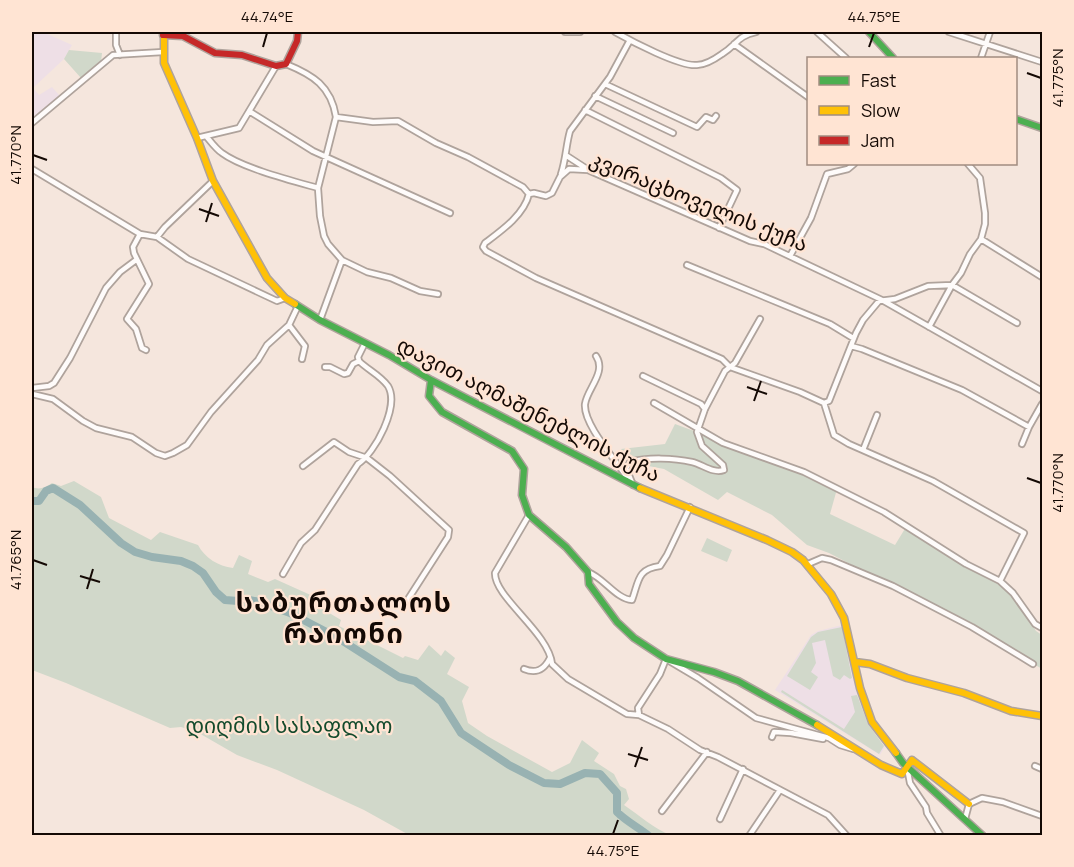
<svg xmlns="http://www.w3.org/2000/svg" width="1074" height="867" font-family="Manrope,'Noto Sans Georgian',sans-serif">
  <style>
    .education { fill: #eedfe6 }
    .green { fill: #d1d8ca }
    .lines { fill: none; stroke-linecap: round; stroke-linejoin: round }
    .river { stroke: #98b2b2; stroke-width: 8 }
    .street-casing { stroke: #afa39c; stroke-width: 8 }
    .fast-casing { stroke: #afa39c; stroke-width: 9 }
    .slow-casing { stroke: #afa39c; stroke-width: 9 }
    .jam-casing { stroke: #afa39c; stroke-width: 9 }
    .street { stroke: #fefbfa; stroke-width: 4.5 }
    .fast { stroke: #4caf50; stroke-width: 6 }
    .slow { stroke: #ffc107; stroke-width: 6 }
    .jam { stroke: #c62828; stroke-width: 6 }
    .ticks { fill: none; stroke: #140904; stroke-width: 2 }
    .labels { text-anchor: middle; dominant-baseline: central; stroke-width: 4.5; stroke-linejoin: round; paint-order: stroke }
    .street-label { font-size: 21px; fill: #140904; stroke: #ffe4d3 }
    .park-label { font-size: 21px; fill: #134a2c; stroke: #ffe4d3 }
    .district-label { font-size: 27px; font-weight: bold; letter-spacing: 1.5px; fill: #140904; stroke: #ffe4d3 }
    .neatline { fill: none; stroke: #140904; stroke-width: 2 }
    .ticks-label { font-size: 15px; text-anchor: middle; fill: #140904 }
  </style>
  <rect width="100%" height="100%" fill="#f5e6dd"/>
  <path class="education" d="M32 32H43L72 45 64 59 33 88 39 95 52 87 60 96 32 119Z
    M842 625 861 708 876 737 885 747 880 755 775 690 811 635 818 631Z"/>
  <path class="green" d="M69 50 102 53 101 62 81 78 64 59Z
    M675 424 805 472 837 489 830 514 895 545 906 527 1010 589 1036 631 1042 635V669L985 634 829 553 807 545 772 515 727 492 718 500 664 469 633 463 621 449 665 444Z
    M74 481 101 497 109 518 151 540 160 532 198 545C205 558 218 566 233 568L239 555 252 561 248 574 268 582 275 579 315 597 321 608 341 620 339 626 403 658 405 656 418 660 429 645 441 656 445 650 455 658 447 674 469 687 462 701 468 723 487 736 552 772 570 763 582 740 599 753 594 761 614 774 620 786 626 789 629 799 624 805C639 815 654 829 671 835H409L364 810 277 770 237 755 197 732 181 727 170 728 66 683 32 670V487C39 490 45 488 52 483L61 486Z
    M707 538 732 550 727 562 701 551Z
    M842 627 852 678 850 679 844 675 840 680 833 676 825 640 812 643 816 663 811 672 818 677 810 690 787 676 811 637 818 632Z
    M782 690 844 729 855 712 851 696 857 695 868 724 884 746 879 754 781 692Z"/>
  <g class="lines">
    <path class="river" d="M32 501H39L46 491 53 488 80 505 121 543 135 552 152 557 181 561 193 566 203 573 216 592 225 600 238 601 244 599 260 602 290 613 338 638 399 677 415 681 441 701 461 733 509 765 544 783 560 784 585 773 600 774 617 793V812C627 822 638 827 649 836"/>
    <g class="street-casing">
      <path id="street" d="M116 32V45L120 55
        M565 32H580
        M615 32C631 41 680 67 697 65 706 65 715 59 722 54 737 45 737 36 756 32
        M817 32 846 58
        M949 32 1042 62
        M734 44 808 97
        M981 58 990 32
        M286 64C313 75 331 86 336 117L318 188 320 216 324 236 328 244 342 260 367 272 391 278 420 291 438 294
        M605 84 697 127 706 117 713 120 716 116
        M595 96 673 133
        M585 110 721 178 737 190 719 228
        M249 111 313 151 450 213
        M336 117 373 122 398 121 436 143 468 157 523 187 529 194
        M32 123 113 55 163 52
        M206 136C211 142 216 149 222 153 242 168 293 181 318 188
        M197 138 239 128 276 66
        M567 156 587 169
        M32 169 140 234 157 237 188 259 277 301 285 298
        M561 174C566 159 566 145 570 131L610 77 630 40
        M529 194 534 193 546 196 552 193 560 177 569 169 588 170 750 241 764 244 882 300 1042 391
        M529 194C524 215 501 231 485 243L483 247 486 251 536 278 722 359 730 367 800 392 824 403
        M140 234 133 247 134 253 149 284 127 319 136 329 142 348 146 350
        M157 237 165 227 213 181
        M981 239 1042 277
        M790 256 811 218 827 174 848 169 854 164
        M687 265 830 324 853 338
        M320 320 342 260
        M289 325 305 346 302 359
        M929 327 952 285 1017 323
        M851 346 862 349 962 390 1029 427
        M596 356C607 372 587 389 585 404 583 424 615 459 626 476
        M325 367H330L344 374 348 373 353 364 359 361
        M643 376 701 404 705 409
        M32 388 49 386 54 383 70 358 106 288 120 272 136 260
        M32 394 53 399 83 421 96 428 132 437 156 453 165 456 173 453 187 445 211 412 258 360 267 345 289 325 298 306
        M654 403 723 443 804 472 884 512 966 564 1000 581 1013 593 1035 624 1042 628
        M824 403 829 401 856 333 863 320 879 301 895 299 928 286 952 285 961 273 970 254 981 239 985 224V213L980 178 968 164
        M824 403 834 435 849 444 933 481 1024 533 1000 581
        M1022 444 1029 427 1042 404
        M863 450 877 415
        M303 466 334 442 349 452 367 458 390 476 449 530 448 537 403 607
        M633 485 626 468 630 462C648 457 674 458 692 462 702 464 713 474 724 470L723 465 702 446 697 432 705 409 725 371 735 363 760 319
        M529 515 495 573C494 597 549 633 552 664L568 679 627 714 639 715 668 729 700 750 718 757 828 815 847 836
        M808 564 822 558 831 560 893 586 972 627 1033 664
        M588 572C604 578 616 599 632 600 639 581 637 569 660 566L667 555 690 507
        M283 574 301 543 315 530 358 464C375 453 400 406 388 386 380 375 368 370 359 361L358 357 365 343
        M524 669C536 674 544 670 550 658
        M639 715 638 708 660 674 666 659 698 678 756 718 829 738 840 745 853 749
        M772 737 774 732 791 733 823 739
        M1035 766 1042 769
        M907 767 910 783 926 807 927 813 941 836
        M662 811 707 752
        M720 819 743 769
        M965 819 969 804 982 798 1003 802 1042 816
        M749 836 780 790"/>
    </g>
    <g class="fast-casing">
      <path id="fast" d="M869 32 893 58
        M1016 119 1042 128
        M295 304 320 320 389 355 431 380 640 488
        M431 380 429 396 442 412 512 451 524 469 522 495 529 515 566 547 588 572 589 584 617 622 634 638 666 659 714 672 738 681 817 725
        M896 753 903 763 983 836"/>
    </g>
    <g class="slow-casing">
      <path id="slow" d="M164 32V63L197 138 213 181 267 278 285 298 295 304
        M640 488 767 540 792 552 803 560 831 594 844 618 860 688 872 722 896 753
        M855 662 870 664 907 678 964 693 1011 711 1042 716
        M817 725 881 765 902 774 912 760 969 804"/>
    </g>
    <g class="jam-casing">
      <path id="jam" d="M163 35 183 36 215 53 242 55 276 66 286 64 297 41 298 32"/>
    </g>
    <use href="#street" class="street"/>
    <use href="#fast" class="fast"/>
    <use href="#slow" class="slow"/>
    <use href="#jam" class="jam"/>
  </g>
  <path class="ticks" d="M263 47 267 33M869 47 874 33M1027 73 1041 78M33 155 47 160M199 209 219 216M206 222 212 203M747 387 767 394M754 401 761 381M1027 478 1041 483M33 560 47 565M80 576 100 582M87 589 93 569M628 754 648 760M635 767 642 747M613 834 618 820"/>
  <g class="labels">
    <g class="street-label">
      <text transform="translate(699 201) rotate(22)">კვირაცხოველის ქუჩა</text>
      <text transform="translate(529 409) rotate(27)">დავით აღმაშენებლის ქუჩა</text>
    </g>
    <g class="park-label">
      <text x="289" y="725">დიღმის სასაფლაო</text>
    </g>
    <g class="district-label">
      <text x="344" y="601">საბურთალოს<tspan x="344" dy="31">რაიონი</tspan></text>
    </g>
  </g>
  <rect width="1074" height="867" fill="none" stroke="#ffe4d3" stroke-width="66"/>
  <rect x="807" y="57" width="210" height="108" fill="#ffe4d3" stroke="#a18c80" stroke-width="1.5"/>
  <rect x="819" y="76" width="30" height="9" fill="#4caf50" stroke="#a18c80" stroke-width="1.5"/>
  <text x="861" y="87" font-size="18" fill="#140904">Fast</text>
  <rect x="819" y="106" width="30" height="9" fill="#ffc107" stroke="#a18c80" stroke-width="1.5"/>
  <text x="861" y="117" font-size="18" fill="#140904">Slow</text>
  <rect x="819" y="136" width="30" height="9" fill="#c62828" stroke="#a18c80" stroke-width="1.5"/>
  <text x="861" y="147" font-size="18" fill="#140904">Jam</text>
  <rect x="33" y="33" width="1008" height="801" class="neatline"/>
  <g class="ticks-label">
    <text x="267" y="22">44.74°E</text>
    <text x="874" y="22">44.75°E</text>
    <text transform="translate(1058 78) rotate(-90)" y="5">41.775°N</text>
    <text transform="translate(16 155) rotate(-90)" y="5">41.770°N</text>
    <text transform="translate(1058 483) rotate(-90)" y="5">41.770°N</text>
    <text transform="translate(16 560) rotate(-90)" y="5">41.765°N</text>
    <text x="613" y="856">44.75°E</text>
  </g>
</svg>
